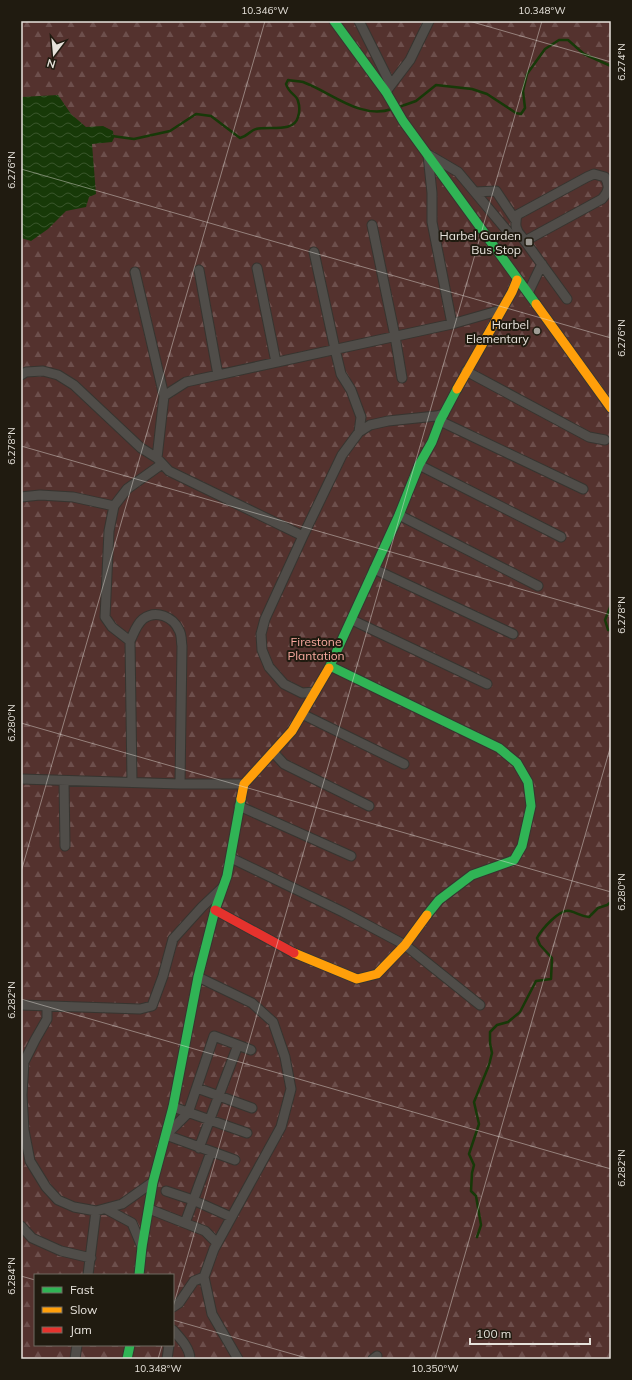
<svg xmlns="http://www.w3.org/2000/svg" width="632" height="1380" font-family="Mulish,sans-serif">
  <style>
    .forest { fill: url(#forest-firs); fill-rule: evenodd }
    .water { fill: url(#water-waves) }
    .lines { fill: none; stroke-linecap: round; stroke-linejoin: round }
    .stream { stroke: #173908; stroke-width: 2.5 }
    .street-casing { stroke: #373530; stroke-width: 11 }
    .fast-casing { stroke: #373530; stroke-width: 11 }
    .slow-casing { stroke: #373530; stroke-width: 11 }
    .jam-casing { stroke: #373530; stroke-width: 11 }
    .street { stroke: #504d49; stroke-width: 9 }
    .fast { stroke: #30b455; stroke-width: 9 }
    .slow { stroke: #ff9f0a; stroke-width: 9 }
    .jam { stroke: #e5322d; stroke-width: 9 }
    .ticks { fill: none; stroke: #e6e2db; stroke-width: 1; stroke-opacity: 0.45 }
    .poi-dot { fill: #9f9c95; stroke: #201b10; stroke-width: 1.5 }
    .labels { text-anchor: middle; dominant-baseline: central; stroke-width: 4; stroke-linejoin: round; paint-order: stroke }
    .poi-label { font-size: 12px; fill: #e6e2db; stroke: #201b10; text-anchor: end }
    .park-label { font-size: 12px; fill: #f8a99f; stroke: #201b10 }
    .neatline { fill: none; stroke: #e6e2db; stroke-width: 1.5 }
    .ticks-label { font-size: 10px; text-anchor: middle; fill: #e6e2db }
  </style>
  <defs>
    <pattern id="forest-firs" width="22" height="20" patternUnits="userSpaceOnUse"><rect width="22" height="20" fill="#54322e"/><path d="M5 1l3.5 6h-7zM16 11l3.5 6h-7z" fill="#6d4f4c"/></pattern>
    <pattern id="water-waves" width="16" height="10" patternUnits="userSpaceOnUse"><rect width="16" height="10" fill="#173908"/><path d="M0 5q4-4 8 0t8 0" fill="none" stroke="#39552b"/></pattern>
  </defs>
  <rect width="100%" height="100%" fill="#1c1a14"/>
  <path class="forest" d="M21 21H611V1359H21ZM35 1275H173V1345H35Z"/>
  <path class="water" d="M58 95 71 114 86 127 103 126 113 131 114 138 112 142 92 144 96 194 89 197 86 207 66 211 48 229 31 241 21 238V97Z"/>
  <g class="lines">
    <path class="stream" d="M399 107 416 101 436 85 472 89 487 94 516 113 521 114 525 108 523 91 527 74 545 49 559 40H568L584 54 611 66
      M112 136 134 139 170 131 196 114 211 116 240 138C248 136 251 130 256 129 269 126 294 133 298 117 300 111 300 107 298 101 297 95 289 94 286 84L288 80C293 81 299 81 303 82 331 92 360 120 392 109
      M611 605 605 620 608 630H611
      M477 1237 481 1225 476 1196 471 1191 472 1173 474 1165 469 1154 479 1124 474 1102 489 1065 492 1053 490 1043V1032L497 1025 508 1022 520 1012 536 981 551 979 552 958 540 945 537 938C542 929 560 908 570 911 578 913 580 916 589 917L598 908 607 905 611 902"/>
    <g class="street-casing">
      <path id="street" d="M359 21 391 85 386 92
        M391 85 410 60 429 21
        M428 155 432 193V222L452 324
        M429 155 458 172 509 233 522 237 567 299
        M475 192 496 191 516 221
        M372 225 395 336 402 378
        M522 237C515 230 515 224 517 215L587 177 594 174 605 177C610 186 609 191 602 199L525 241
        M314 252 335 349 341 374 351 390 361 417 359 432
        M257 268 276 362
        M199 270 218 375
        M135 272 164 396 157 458
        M528 293 542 264
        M466 371 589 437 605 440
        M21 375 26 372 43 371 58 375 74 385 141 448 157 458 169 471 303 536
        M164 396 186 382 452 324 501 310
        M440 421 583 489
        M419 465 561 537
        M21 497 40 495 73 497 114 506
        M399 515 538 586
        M374 569 513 634
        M352 620 487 684
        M130 641 112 627 105 617 109 531 114 506 127 489 162 464
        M315 692 302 693 284 684 269 667 262 650 261 634 265 619 303 536 342 455 359 432 370 425 388 421 436 416 444 414
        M302 714 404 764
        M273 752 284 764 369 806
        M21 779 180 784H244
        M64 781 65 846
        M132 782 130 641C134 633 136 625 143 619 156 609 173 617 179 630 182 635 181 641 182 646L180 784
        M239 806 351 856
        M231 858 343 912 405 945 480 1005
        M198 977 252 1003 273 1022 285 1057 291 1089 281 1127 214 1249 204 1277 212 1314 238 1359
        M21 1005 140 1009 152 1006 163 976 173 939 202 907 222 888
        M47 1006V1019L35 1040 24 1062 22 1095 24 1130 30 1161 46 1187 58 1200 74 1207 96 1211 122 1204 153 1182
        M197 1088 252 1108
        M173 1107 247 1133
        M199 1148 238 1045
        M235 1160 166 1135 188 1113 214 1036 251 1050
        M166 1191 193 1200 231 1217
        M106 1209 132 1223 142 1247
        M149 1209 205 1231 217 1243
        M185 1223 211 1152
        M21 1226 32 1238 61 1251 91 1258
        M88 1275 96 1211
        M173 1307 179 1303 194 1281 204 1277
        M173 1330C180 1338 190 1348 190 1359
        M75 1359 77 1345
        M167 1359 169 1345
        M373 1359 377 1356"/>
    </g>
    <g class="fast-casing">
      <path id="fast" d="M334 21 386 92 403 121 536 304
        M330 666 499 748 517 763 528 782 531 806 522 846 514 860 472 875 439 900 427 915
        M329 668 399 515 419 465 432 442 440 421 457 389
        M139 1275 142 1247 153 1182 173 1107 198 977 215 910 227 876 241 799
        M127 1359 130 1345"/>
    </g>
    <g class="slow-casing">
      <path id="slow" d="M536 304 611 408
        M457 389 512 292 517 280
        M241 799 244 784 292 731 329 668
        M294 953 357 979 377 974 405 945 427 915"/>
    </g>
    <g class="jam-casing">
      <path id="jam" d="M215 910 294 953"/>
    </g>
    <use href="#street" class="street"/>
    <use href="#fast" class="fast"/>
    <use href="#slow" class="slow"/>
    <use href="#jam" class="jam"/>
  </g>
  <path class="ticks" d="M469 21 611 62M21 169 611 338M21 446 611 615M21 723 611 892M21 872 265 21M21 999 611 1169M21 1276 35 1280M173 1307 542 21M173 1320 310 1359M158 1359 162 1345M435 1359 611 745"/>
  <g class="poi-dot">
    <rect x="525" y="238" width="8" height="8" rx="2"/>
    <circle cx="537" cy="331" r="4"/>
  </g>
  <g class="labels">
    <g class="poi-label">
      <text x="521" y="235">Harbel Garden<tspan x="521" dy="14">Bus Stop</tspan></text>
      <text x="529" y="324">Harbel<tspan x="529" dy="14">Elementary</tspan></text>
    </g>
    <g class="park-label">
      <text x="316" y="641">Firestone<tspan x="316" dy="14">Plantation</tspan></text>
    </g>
  </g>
  <rect width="632" height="1380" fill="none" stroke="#201b10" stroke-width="44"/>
  <rect x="34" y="1274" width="140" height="72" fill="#201b10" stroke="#6f6b61"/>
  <rect x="42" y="1287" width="20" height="6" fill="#30b455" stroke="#6f6b61"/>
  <text x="70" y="1294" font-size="12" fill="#e6e2db">Fast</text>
  <rect x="42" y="1307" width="20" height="6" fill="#ff9f0a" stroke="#6f6b61"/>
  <text x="70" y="1314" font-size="12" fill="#e6e2db">Slow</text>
  <rect x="42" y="1327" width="20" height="6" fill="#e5322d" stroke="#6f6b61"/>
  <text x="70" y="1334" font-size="12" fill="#e6e2db">Jam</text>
  <g transform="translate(54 54) rotate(196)" stroke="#201b10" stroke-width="3" paint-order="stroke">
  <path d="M0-3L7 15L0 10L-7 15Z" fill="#e6e2db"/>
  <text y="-6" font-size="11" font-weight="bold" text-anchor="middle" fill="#e6e2db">N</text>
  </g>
  <path d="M470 1338v6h120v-6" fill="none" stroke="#e6e2db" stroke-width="2"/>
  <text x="476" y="1338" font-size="12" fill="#e6e2db" stroke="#201b10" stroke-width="3" paint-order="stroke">100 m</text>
  <rect x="22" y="22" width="588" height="1336" class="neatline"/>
  <g class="ticks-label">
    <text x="265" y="14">10.346°W</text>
    <text x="542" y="14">10.348°W</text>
    <text transform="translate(621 62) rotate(-90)" y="4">6.274°N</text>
    <text transform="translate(11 170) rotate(-90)" y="4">6.276°N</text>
    <text transform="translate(621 338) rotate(-90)" y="4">6.276°N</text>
    <text transform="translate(11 446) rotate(-90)" y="4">6.278°N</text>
    <text transform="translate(621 615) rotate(-90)" y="4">6.278°N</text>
    <text transform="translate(11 723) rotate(-90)" y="4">6.280°N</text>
    <text transform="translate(621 892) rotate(-90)" y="4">6.280°N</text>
    <text transform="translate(11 1000) rotate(-90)" y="4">6.282°N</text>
    <text transform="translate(621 1168) rotate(-90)" y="4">6.282°N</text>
    <text transform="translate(11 1276) rotate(-90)" y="4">6.284°N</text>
    <text x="158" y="1372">10.348°W</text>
    <text x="435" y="1372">10.350°W</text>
  </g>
</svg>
